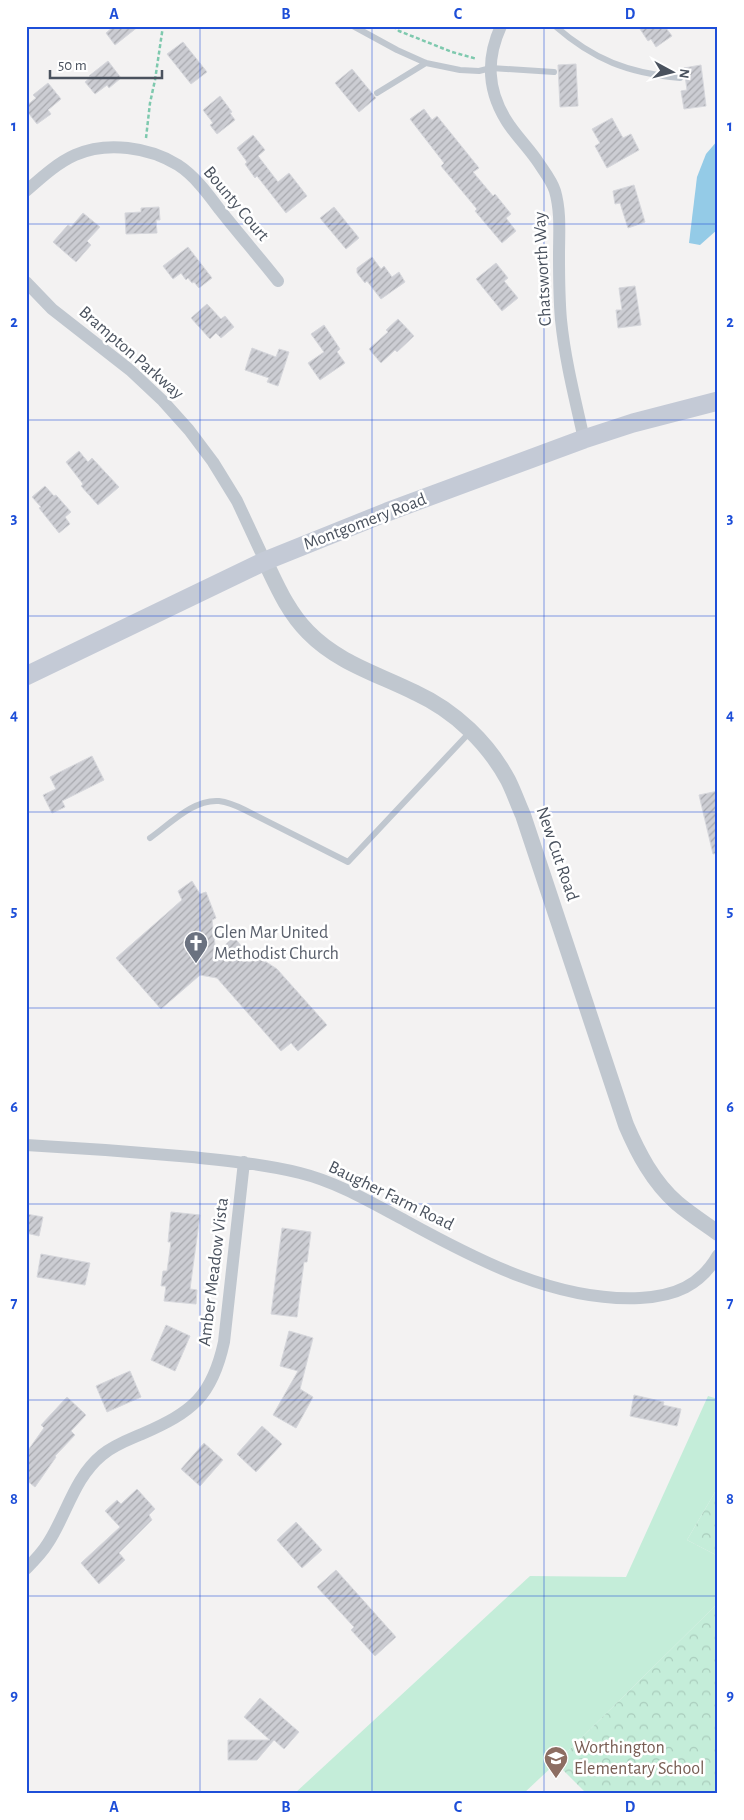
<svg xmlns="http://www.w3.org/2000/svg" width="744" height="1820" font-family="'Alegreya Sans',sans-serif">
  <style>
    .grass { fill: #c4edd9 }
    .park { fill: url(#park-crowns) }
    .water { fill: #94cbe7 }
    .building { fill: url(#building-hatch); stroke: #d6d7dc }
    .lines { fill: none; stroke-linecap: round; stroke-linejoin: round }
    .path { stroke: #7ec9ae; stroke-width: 2.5; stroke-dasharray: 4 2.5; stroke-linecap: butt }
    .service { stroke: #c0c7cf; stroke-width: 6 }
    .minor { stroke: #c0c7cf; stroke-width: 12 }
    .tertiary { stroke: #c0c7cf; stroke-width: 16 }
    .secondary { stroke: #c4cad6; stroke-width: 19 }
    .grid { fill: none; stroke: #1d4ed8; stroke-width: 1; stroke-opacity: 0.55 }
    .labels { text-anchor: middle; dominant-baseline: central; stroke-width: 5; stroke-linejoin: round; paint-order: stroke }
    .street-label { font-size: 18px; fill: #4a525e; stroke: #fff }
    .worship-label { font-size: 18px; fill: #5b616d; stroke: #fff; text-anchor: start }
    .education-label { font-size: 18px; fill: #785e54; stroke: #fff; text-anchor: start }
    .neatline { fill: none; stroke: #1d4ed8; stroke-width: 2 }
    .grid-label { font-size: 16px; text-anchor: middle; font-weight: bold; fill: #1d4ed8 }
  </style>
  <defs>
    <pattern id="park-crowns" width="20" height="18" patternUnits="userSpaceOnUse" patternTransform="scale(1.25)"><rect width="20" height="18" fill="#c4edd9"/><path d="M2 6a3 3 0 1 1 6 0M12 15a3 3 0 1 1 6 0" fill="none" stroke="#aacdbd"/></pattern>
    <pattern id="building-hatch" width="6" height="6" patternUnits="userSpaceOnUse" patternTransform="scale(1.25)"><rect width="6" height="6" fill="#cccdd3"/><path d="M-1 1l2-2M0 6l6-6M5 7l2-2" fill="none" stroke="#a8a9ae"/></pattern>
  </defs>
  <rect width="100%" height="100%" fill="#f3f2f2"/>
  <path class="grass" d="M708 1396 718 1399V1487L687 1540 718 1556V1603L556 1763 523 1794H294L530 1576 626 1577Z"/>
  <path class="park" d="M718 1487V1556L687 1540Z
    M718 1603V1794H587L556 1763Z"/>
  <path class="water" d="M718 140V229L700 245 689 243 697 177 706 154Z"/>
  <path class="building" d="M114 26H139L115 45 106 33Z
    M638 26H669L666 28 672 36 656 47 651 39 648 41Z
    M183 42 207 72 191 84 167 54Z
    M108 61 121 78 109 88 107 85 95 94 85 82 91 77 89 76Z
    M576 64 578 106 560 107 558 65Z
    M701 65 706 106 684 109 681 91 687 90 684 68Z
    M352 69 376 98 359 112 335 83Z
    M48 83 61 99 48 110 51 114 37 124 26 110V106L36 98 33 95Z
    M220 96 232 112 230 113 235 120 217 134 210 125 213 123 203 110Z
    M424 109 432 120 437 116 479 168 473 172 493 196 495 194 511 214 506 218 516 231 502 243 475 211 477 209 441 166 444 163 410 119Z
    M612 118 623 138 631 134 639 150 607 168 595 146 600 143 592 129Z
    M253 135 265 150 258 156 278 182 289 173 307 196 286 213 257 176 255 178 245 164 247 162 237 148Z
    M634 185 645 222 628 228 620 203 615 204 613 191Z
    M159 207 160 220H156L157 233 126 234 125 213 141 212V208Z
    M334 207 359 238 346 249 320 218Z
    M83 213 100 227 87 241 91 245 76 262 53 242 68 225 71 227Z
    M188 247 212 278 199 288 194 282 192 283 188 278 186 280 181 273 173 279 163 266Z
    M372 257 381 269 384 266 392 277 399 272 405 282 381 299 367 281 365 283 357 273V268Z
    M496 263 508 278 504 281 518 298 502 311 476 279Z
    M635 286 641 325 618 328 616 310H622L619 288Z
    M207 304 221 319 225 316 234 327 221 338 216 333 210 339 191 318Z
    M398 319 414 336 397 352 395 350 381 363 369 349 388 332 386 330Z
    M324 325 340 349 337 352 345 363 320 380 308 363 324 352 311 334Z
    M252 348 276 357 279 349 289 352 278 386 267 382 269 378 245 370Z
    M79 451 88 462 92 458 119 487 98 505 81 486 83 484 66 462Z
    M45 486 54 496 56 495 71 512 65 517 70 524 59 533 39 508 41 507 32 497Z
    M92 756 104 780 62 801 65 807 52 813 43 795 56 789 50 777Z
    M718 791V853L713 854 699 795Z
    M192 881 200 894 206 892 216 918 212 920 216 953 234 937 252 960 257 956 277 969 327 1025 298 1051 291 1043 281 1051 217 978 200 975 161 1009 116 958 182 900 178 891Z
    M171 1212 200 1215 190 1289 197 1290 196 1304 164 1301 166 1286H161L163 1271H167L171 1242H168Z
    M26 1214 43 1217 39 1236 26 1233Z
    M282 1228 311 1232 307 1262H304L297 1317 271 1314Z
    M41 1254 90 1263 85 1285 37 1277Z
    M166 1325 190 1336 175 1371 151 1360Z
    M289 1331 313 1338 300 1389 313 1397 296 1428 273 1415 298 1371 280 1366Z
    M130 1371 141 1397 107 1412 96 1386Z
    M634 1395 664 1402 663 1405 681 1409 677 1426 630 1416Z
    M67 1397 86 1415 71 1431 75 1435 55 1456 56 1457 35 1487 26 1480V1453L44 1428 41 1425Z
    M262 1426 282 1444 256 1472 237 1454Z
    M204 1443 223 1460 200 1486 181 1469Z
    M137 1489 155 1509 149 1515 152 1520 119 1553 125 1560 99 1584 81 1563 120 1527 105 1511 117 1500 121 1504Z
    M296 1522 322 1550 302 1568 277 1540Z
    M336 1570 396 1637 375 1656 351 1630 354 1627 317 1587Z
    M260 1698 299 1732 284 1749 274 1740 257 1760H228V1740H270L244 1717Z"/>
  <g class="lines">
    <path class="path" d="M393 26 399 31 452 52 477 59
      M146 138 150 103 155 80 163 26"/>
    <path class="service" d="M353 26 397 50 426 63 460 70 479 71 491 68 554 72
      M555 26C594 60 628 73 680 78
      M377 93 426 63
      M150 838C170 824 193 799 219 801 228 802 237 806 245 810L348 862 470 732"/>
    <path class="minor" d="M501 26C486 59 487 89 506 120 515 135 528 147 538 162 544 171 552 181 555 191 561 212 559 234 559 255 559 277 559 298 561 320 565 360 575 399 584 439
      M26 191C41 178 57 163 75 155 107 141 149 147 178 165 195 176 208 194 220 210 239 234 259 257 278 281
      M26 282 52 309 130 370 163 401 189 430 213 462 237 501 265 561
      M26 1145C82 1148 137 1152 192 1157 228 1161 264 1164 300 1173 337 1182 372 1203 406 1221 477 1260 557 1302 640 1298 675 1296 700 1286 718 1255
      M26 1569C34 1561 42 1553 48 1543 67 1514 74 1478 102 1455 114 1445 128 1440 142 1434 192 1412 212 1397 224 1342L244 1162"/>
    <path class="tertiary" d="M265 561C277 586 288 612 308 632 338 663 378 674 416 693 455 711 488 743 508 780 514 792 518 804 523 815L626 1125C638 1153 653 1182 677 1203 690 1214 704 1223 718 1233"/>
    <path class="secondary" d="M26 676 265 561 387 512 584 439 633 423 718 401"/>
  </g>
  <path class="grid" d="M200 26V1794M372 26V1794M544 26V1794M26 224H718M26 420H718M26 616H718M26 812H718M26 1008H718M26 1204H718M26 1400H718M26 1596H718"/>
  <defs>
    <g id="church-pin" transform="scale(1.25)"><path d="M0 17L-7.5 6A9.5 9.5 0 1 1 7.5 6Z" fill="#6b7280" stroke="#fff"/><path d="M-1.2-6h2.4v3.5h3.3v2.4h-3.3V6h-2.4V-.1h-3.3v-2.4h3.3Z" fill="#fff"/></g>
    <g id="school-pin" transform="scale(1.25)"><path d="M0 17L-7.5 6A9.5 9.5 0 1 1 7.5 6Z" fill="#8d6e63" stroke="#fff"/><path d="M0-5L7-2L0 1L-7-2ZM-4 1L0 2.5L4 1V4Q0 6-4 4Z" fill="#fff"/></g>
  </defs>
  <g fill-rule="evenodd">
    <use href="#church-pin" x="196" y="943"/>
    <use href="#school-pin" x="556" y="1758"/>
  </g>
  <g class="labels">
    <g class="street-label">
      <text transform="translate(236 204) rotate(50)">Bounty Court</text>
      <text transform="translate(543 269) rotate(-93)">Chatsworth Way</text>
      <text transform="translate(131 353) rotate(41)">Brampton Parkway</text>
      <text transform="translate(365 522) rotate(-21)">Montgomery Road</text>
      <text transform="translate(557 854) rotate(71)">New Cut Road</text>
      <text transform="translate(391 1196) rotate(26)">Baugher Farm Road</text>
      <text transform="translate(214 1272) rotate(-83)">Amber Meadow Vista</text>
    </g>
    <g class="worship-label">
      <text x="214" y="933">Glen Mar United<tspan x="214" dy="21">Methodist Church</tspan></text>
    </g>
    <g class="education-label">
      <text x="574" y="1748">Worthington<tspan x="574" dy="21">Elementary School</tspan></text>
    </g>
  </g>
  <rect width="744" height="1820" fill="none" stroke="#ffffff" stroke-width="55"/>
  <g transform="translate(672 72) rotate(97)" stroke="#ffffff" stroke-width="4" paint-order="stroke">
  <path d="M0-4L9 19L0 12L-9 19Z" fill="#4a525e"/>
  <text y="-8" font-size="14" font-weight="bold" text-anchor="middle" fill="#4a525e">N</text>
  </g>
  <path d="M50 70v8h112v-8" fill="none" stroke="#4a525e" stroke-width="2.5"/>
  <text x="58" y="70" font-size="15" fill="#4a525e" stroke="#ffffff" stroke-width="4" paint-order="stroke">50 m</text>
  <rect x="28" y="28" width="688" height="1764" class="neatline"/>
  <g class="grid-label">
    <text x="114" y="19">A</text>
    <text x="286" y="19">B</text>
    <text x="458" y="19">C</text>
    <text x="630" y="19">D</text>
    <text x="14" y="131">1</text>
    <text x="730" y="131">1</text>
    <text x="14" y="327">2</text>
    <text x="730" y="327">2</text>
    <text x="14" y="523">3</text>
    <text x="730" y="523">3</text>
    <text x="14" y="720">4</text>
    <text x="730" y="720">4</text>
    <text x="14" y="916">5</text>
    <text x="730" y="916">5</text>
    <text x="14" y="1112">6</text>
    <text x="730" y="1112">6</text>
    <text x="14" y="1308">7</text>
    <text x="730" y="1308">7</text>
    <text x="14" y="1504">8</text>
    <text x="730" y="1504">8</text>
    <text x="14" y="1700">9</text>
    <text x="730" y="1700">9</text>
    <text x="114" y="1812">A</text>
    <text x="286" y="1812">B</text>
    <text x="458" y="1812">C</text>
    <text x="630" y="1812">D</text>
  </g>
</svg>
